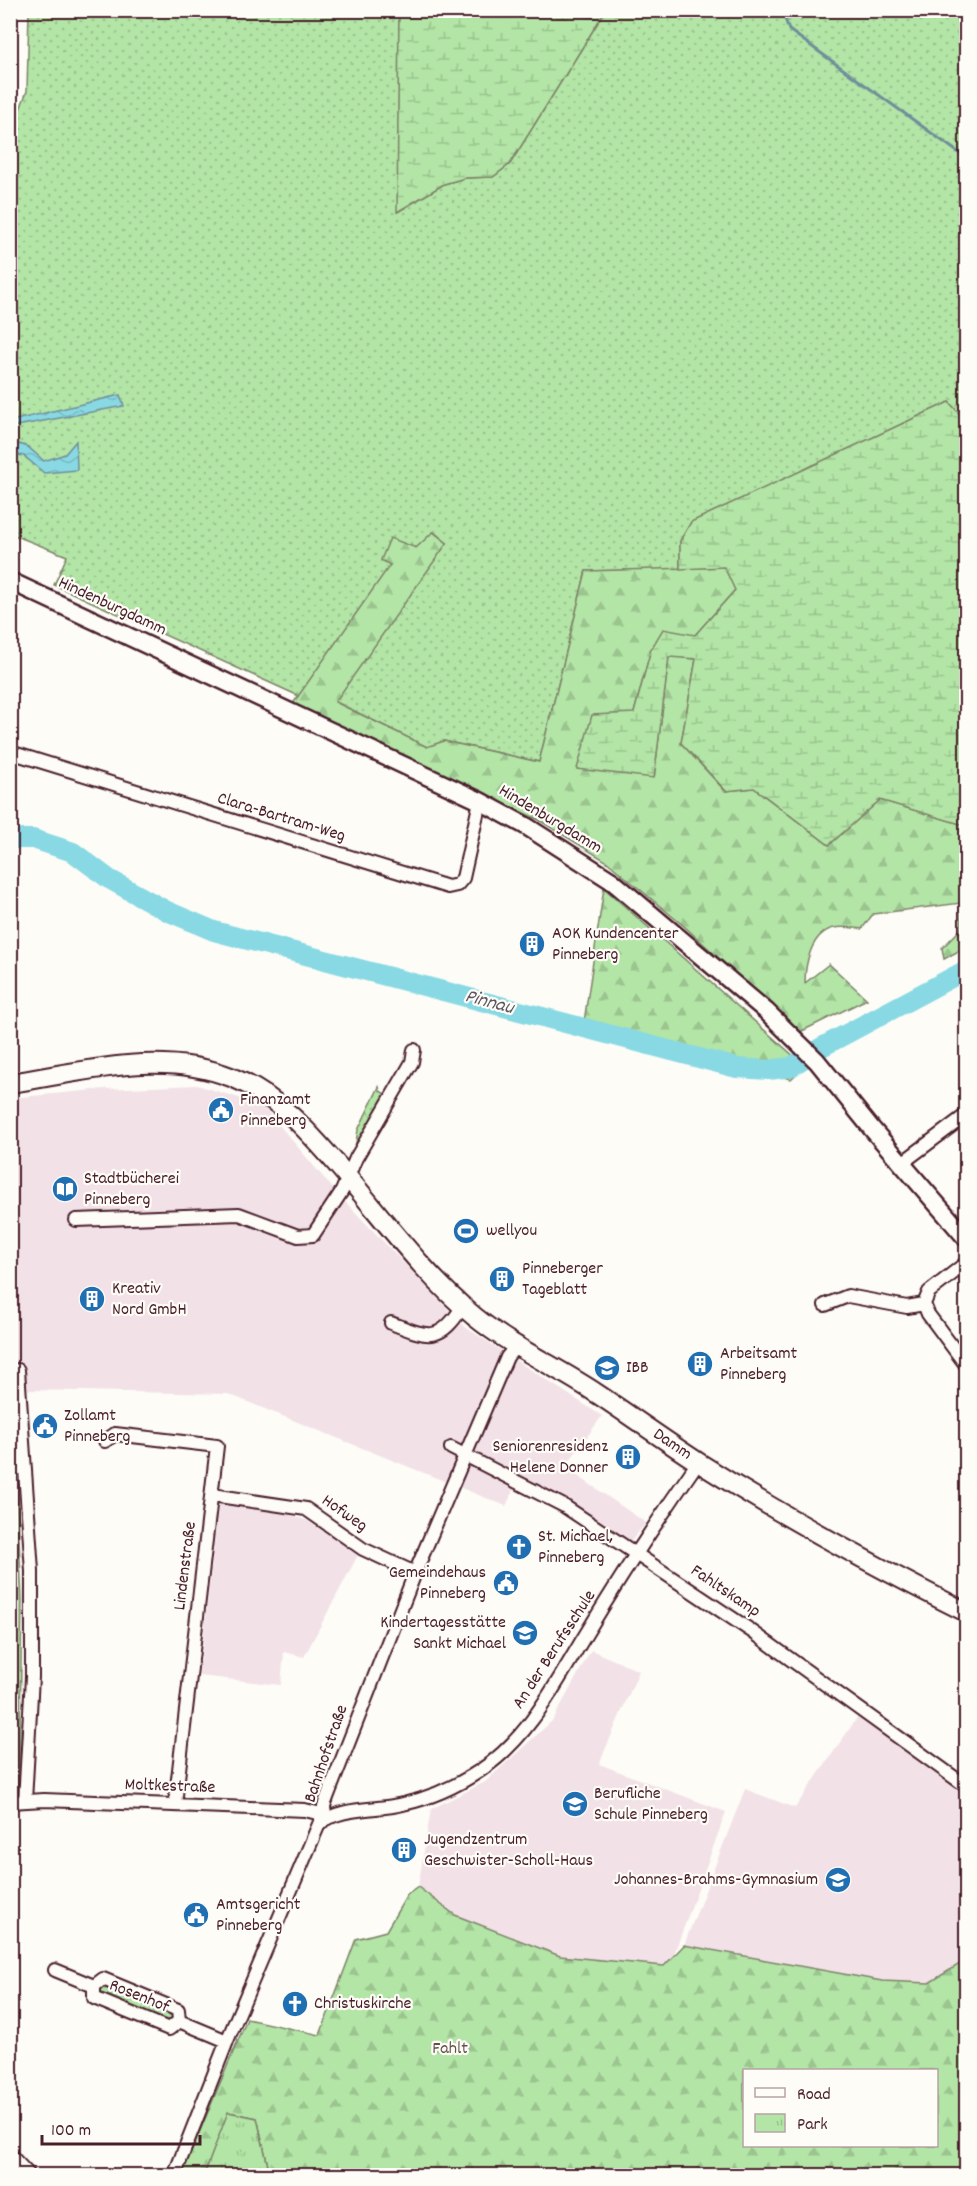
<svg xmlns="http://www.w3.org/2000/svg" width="977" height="2186" font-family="Dekko,sans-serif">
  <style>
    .built { fill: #f2e2e8 }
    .grass { fill: url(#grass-dots); stroke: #7e8268; stroke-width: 1.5 }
    .forest { fill: url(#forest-firs); stroke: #7e8268; stroke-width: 1.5; fill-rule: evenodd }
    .wetland { fill: url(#wetland-marsh); stroke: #7e8268; stroke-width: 1.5 }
    .park { fill: url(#park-tufts); stroke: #7e8268; stroke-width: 1.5 }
    .water { fill: url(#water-waves); stroke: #6f8f99; stroke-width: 1.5 }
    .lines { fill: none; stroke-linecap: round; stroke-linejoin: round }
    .stream { stroke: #6f8f99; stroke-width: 3 }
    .river { stroke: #88d9e3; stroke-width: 20 }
    .minor-casing { stroke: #4a1f2b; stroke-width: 16 }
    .tertiary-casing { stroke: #4a1f2b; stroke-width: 21 }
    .secondary-casing { stroke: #4a1f2b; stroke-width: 22 }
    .minor { stroke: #fdfcf7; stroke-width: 12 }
    .tertiary { stroke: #fdfcf7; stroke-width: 16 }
    .secondary { stroke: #fdfcf7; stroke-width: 18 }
    .labels { text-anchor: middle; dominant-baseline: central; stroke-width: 4.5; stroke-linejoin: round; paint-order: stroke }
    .street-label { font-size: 18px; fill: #4a1f2b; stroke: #fdfcf7 }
    .poi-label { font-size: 18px; fill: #4a1f2b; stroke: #fdfcf7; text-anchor: start }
    .park-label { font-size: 18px; fill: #64504a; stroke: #fdfcf7 }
    .water-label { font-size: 20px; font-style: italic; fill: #5d5762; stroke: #fdfcf7 }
  </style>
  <defs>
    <pattern id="grass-dots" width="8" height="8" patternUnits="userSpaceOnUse" patternTransform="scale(1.5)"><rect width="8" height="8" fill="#b2e5a6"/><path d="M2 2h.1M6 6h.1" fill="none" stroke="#9bc48f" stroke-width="1.8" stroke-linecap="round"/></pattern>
    <pattern id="forest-firs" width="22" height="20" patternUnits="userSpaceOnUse" patternTransform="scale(1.5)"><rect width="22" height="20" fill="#b2e5a6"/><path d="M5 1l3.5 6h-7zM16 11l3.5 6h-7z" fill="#9bc48f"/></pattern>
    <pattern id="wetland-marsh" width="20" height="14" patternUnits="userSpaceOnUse" patternTransform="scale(1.5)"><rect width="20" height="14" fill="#b2e5a6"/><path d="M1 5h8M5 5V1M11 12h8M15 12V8" fill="none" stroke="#9bc48f"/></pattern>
    <pattern id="park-tufts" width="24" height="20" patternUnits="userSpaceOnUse" patternTransform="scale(1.5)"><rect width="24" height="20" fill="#b2e5a6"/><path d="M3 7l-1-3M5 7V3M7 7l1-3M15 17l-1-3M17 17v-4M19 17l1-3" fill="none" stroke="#9bc48f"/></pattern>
    <pattern id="water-waves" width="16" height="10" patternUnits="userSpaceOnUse" patternTransform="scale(1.5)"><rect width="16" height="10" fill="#88d9e3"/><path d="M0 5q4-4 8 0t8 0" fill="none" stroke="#77bac3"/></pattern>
  </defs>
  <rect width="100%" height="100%" fill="#fdfcf7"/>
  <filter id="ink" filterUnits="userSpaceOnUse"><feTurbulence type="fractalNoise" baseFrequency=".0167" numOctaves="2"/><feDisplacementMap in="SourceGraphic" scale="12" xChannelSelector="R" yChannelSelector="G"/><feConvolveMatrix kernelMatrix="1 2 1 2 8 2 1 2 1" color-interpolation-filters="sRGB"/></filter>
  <g filter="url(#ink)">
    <path class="built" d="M197 1085 262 1105 336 1192 465 1327 602 1416 565 1467 646 1523 622 1552 566 1513 515 1487 506 1506 228 1394 30 1390 11 1384V1098L105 1089Z
      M219 1503 279 1511 308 1521 358 1555 304 1657 284 1652 281 1685 199 1676Z
      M591 1650 639 1671 599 1764 726 1812 673 1957 664 1966 560 1956 455 1915 418 1887 431 1809 485 1782 553 1720Z
      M859 1715 966 1792V1960L930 1983 882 1981 684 1945 745 1789 795 1808Z"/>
    <path class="grass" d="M29 11H399L398 212 444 184 465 178 493 177 510 164 605 11H966V421L949 402 691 522 680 541V569L586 571 539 762 444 741 427 747 334 701 447 543 434 532 416 548 390 539 391 565 299 696 54 585 67 556 11 534 10 135 27 91Z
      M379 1087 380 1091 387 1095 355 1149 358 1130Z
      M101 1984 174 2014V2020L170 2023 100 1997 98 1992Z"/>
    <path class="forest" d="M433 532 447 543 335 702 427 747 444 741 539 762 586 571 725 567 735 590 695 635 651 649 634 713 654 778 669 656 696 659 681 743 725 791 754 788 829 845 880 800 964 825 966 830V947L944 959 942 948 961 929V903L873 914 862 929C854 928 842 926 834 928 811 933 805 964 805 983L829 964 867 999 800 1032 685 927 606 861 539 820 292 705 390 565 381 560 390 538 416 548Z
      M604 888 805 1066 791 1079 713 1060 584 1022Z
      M418 1887 455 1915 560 1956 664 1966 684 1945 882 1981 929 1983 966 1960V2175H270L257 2118 229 2112 204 2175 181 2176 247 2019 320 2035 356 1939 386 1931 407 1895ZM744 2070H936V2146H744Z"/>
    <path class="wetland" d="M399 11V10L605 11 510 164 493 177 465 178 444 184 397 212Z
      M949 402 966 421V830L964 825 880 800 829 845 754 788 726 791 681 743 696 659 669 657 654 778 577 769 592 715 634 713 651 649 663 629 695 635 735 590 724 567 680 569V541L691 522Z"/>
    <path class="park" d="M11 1384 22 1599 19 1791 11 1794Z
      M228 2112 257 2118 270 2175H204Z"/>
    <path class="water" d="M120 395 124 406 11 427V421Z
      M11 441 28 447 44 461 65 454 76 441 77 470 44 473 24 456 11 454Z"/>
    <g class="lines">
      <path class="stream" d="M782 10 789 30 966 158"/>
      <path class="river" d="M10 839H33L73 852 109 879 167 911 214 931 737 1068 769 1070 791 1067 820 1048 966 970"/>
      <g class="minor-casing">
        <path id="minor" d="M10 752 448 887 457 885 463 878 480 801
          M902 1163 966 1115
          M76 1220 239 1214 298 1236 313 1235 342 1191 356 1158 412 1062 414 1050
          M966 1263 929 1292 924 1304 928 1314 966 1365
          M825 1305 848 1296 907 1307 924 1304
          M391 1323C428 1337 439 1344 463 1306
          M18 1370 32 1571V1677L25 1801
          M105 1441 115 1434 217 1446 175 1804
          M451 1448 564 1506 750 1630 966 1786
          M212 1495 306 1509 363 1549 415 1573
          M10 1802 44 1800 305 1810 317 1813 325 1819
          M325 1819 324 1806 328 1795 415 1573 507 1357 517 1345
          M55 1970 94 1986
          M94 1986V1998L169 2029 179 2021
          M94 1986 103 1979 178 2010 179 2021
          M179 2021 227 2041
          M10 2155 30 2176
          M174 2176 227 2041 319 1824C341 1806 376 1811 403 1804 431 1798 457 1786 481 1770 530 1737 556 1683 586 1634 621 1576 659 1518 698 1462"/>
      </g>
      <g class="tertiary-casing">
        <path id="tertiary" d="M10 581 480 801 526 826 612 881 766 1011 817 1061 872 1129 966 1238"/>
      </g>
      <g class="secondary-casing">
        <path id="secondary" d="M10 1083C83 1072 160 1049 231 1077 277 1095 308 1131 340 1168 383 1218 424 1275 475 1317 512 1347 557 1367 596 1393 631 1416 665 1441 701 1464 786 1518 876 1567 966 1612"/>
      </g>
      <use href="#minor" class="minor"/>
      <use href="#tertiary" class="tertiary"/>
      <use href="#secondary" class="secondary"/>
    </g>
  </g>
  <defs>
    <g id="building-disc" transform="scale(1.35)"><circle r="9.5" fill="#1f6fb2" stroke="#fdfcf7"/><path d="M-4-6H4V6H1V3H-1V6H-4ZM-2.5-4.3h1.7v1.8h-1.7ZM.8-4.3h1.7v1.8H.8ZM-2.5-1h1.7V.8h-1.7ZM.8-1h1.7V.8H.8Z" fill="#fff"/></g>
    <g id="civic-disc" transform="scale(1.35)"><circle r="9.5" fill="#1f6fb2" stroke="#fdfcf7"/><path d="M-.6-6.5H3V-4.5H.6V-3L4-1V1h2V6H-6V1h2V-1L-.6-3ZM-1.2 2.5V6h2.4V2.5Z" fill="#fff"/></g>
    <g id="library-disc" transform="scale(1.35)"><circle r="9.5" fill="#1f6fb2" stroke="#fdfcf7"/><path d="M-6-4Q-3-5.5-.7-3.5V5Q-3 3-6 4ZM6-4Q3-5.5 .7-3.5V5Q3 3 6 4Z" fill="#fff"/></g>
    <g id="stadium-disc" transform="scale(1.35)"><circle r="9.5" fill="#1f6fb2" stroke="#fdfcf7"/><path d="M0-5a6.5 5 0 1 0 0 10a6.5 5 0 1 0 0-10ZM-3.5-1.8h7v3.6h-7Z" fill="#fff"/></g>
    <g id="school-disc" transform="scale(1.35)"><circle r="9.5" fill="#1f6fb2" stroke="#fdfcf7"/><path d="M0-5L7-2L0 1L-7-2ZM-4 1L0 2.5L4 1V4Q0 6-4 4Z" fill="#fff"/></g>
    <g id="church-disc" transform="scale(1.35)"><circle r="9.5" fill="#1f6fb2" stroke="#fdfcf7"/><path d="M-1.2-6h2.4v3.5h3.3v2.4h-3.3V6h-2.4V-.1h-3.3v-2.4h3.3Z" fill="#fff"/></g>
  </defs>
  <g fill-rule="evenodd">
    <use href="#building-disc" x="532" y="944"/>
    <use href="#civic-disc" x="221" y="1110"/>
    <use href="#library-disc" x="65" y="1189"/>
    <use href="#stadium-disc" x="466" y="1231"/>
    <use href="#building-disc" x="502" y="1279"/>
    <use href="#building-disc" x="92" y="1299"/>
    <use href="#building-disc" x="700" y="1364"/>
    <use href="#school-disc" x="607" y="1368"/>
    <use href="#civic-disc" x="45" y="1426"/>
    <use href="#building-disc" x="628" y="1457"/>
    <use href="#church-disc" x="519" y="1547"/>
    <use href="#civic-disc" x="506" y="1583"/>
    <use href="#school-disc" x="525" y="1633"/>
    <use href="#school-disc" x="575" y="1804"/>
    <use href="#building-disc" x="404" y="1850"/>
    <use href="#school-disc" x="838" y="1880"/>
    <use href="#civic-disc" x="196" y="1915"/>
    <use href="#church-disc" x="295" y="2004"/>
  </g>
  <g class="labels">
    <g class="street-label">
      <text transform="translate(112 607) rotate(25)">Hindenburgdamm</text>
      <text transform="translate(281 818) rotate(17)">Clara-Bartram-Weg</text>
      <text transform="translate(550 820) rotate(31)">Hindenburgdamm</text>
      <text transform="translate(672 1445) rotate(34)">Damm</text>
      <text transform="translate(344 1514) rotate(35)">Hofweg</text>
      <text transform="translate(186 1566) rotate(-83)">Lindenstraße</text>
      <text transform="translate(725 1592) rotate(34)">Fahltskamp</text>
      <text transform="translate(555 1650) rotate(-57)">An der Berufsschule</text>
      <text transform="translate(327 1754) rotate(-71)">Bahnhofstraße</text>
      <text transform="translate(170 1787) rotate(2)">Moltkestraße</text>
      <text transform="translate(139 1997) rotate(22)">Rosenhof</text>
    </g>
    <g class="poi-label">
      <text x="552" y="934">AOK Kundencenter<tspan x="552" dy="21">Pinneberg</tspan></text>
      <text x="240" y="1100">Finanzamt<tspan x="240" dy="21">Pinneberg</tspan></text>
      <text x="84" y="1179">Stadtbücherei<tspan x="84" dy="21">Pinneberg</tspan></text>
      <text x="486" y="1231">wellyou</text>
      <text x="522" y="1269">Pinneberger<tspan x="522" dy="21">Tageblatt</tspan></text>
      <text x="112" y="1289">Kreativ<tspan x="112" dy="21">Nord GmbH</tspan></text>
      <text x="720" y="1354">Arbeitsamt<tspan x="720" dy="21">Pinneberg</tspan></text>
      <text x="626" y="1368">IBB</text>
      <text x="64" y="1416">Zollamt<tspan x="64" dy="21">Pinneberg</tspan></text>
      <text x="608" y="1447" text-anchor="end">Seniorenresidenz<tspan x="608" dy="21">Helene Donner</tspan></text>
      <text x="538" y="1537">St. Michael,<tspan x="538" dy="21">Pinneberg</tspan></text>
      <text x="486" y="1573" text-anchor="end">Gemeindehaus<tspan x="486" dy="21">Pinneberg</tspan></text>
      <text x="506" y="1623" text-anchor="end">Kindertagesstätte<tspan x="506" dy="21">Sankt Michael</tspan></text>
      <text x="594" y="1794">Berufliche<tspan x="594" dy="21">Schule Pinneberg</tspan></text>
      <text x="424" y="1840">Jugendzentrum<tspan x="424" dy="21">Geschwister-Scholl-Haus</tspan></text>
      <text x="818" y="1880" text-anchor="end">Johannes-Brahms-Gymnasium</text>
      <text x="216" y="1905">Amtsgericht<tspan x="216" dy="21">Pinneberg</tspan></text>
      <text x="314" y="2004">Christuskirche</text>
    </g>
    <g class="park-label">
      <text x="450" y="2049">Fahlt</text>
    </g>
    <g class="water-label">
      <text transform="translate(489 1003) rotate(15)">Pinnau</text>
    </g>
  </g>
  <rect width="977" height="2186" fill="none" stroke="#fdfcf7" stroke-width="36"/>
  <rect x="18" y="18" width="941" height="2150" fill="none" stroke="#4a1f2b" stroke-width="2" filter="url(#ink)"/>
  <rect x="743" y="2069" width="195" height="78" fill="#fdfcf7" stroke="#b5a4a5" stroke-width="1.5"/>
  <rect x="755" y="2088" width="30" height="9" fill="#fdfcf7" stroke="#b5a4a5" stroke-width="1.5"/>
  <text x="797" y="2099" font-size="18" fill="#4a1f2b">Road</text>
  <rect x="755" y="2114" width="30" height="18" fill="url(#park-tufts)" stroke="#b5a4a5" stroke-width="1.5"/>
  <text x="797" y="2129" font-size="18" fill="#4a1f2b">Park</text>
  <path d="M42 2135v9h158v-9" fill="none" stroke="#4a1f2b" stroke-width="3"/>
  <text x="51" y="2135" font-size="18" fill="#4a1f2b" stroke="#fdfcf7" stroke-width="4.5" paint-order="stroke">100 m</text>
</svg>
